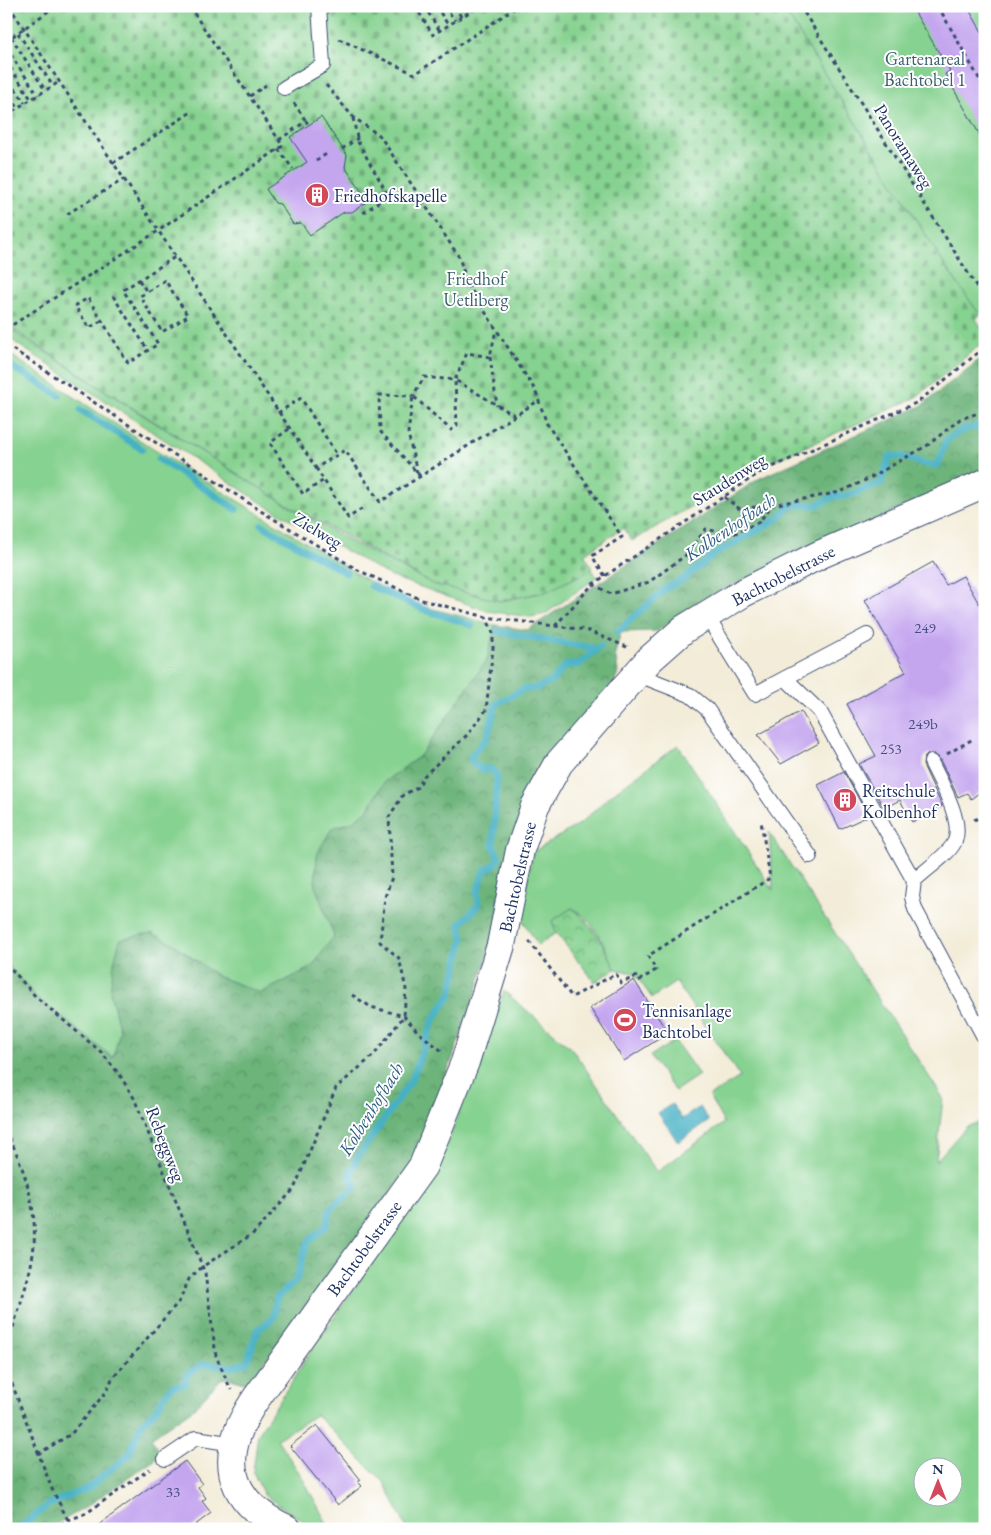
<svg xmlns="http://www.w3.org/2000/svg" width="991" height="1535" font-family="'EB Garamond',serif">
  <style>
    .green { fill: #86d290; stroke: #508077; fill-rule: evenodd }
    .forest { fill: url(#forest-crowns); stroke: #44726c }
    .cemetery { fill: url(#cemetery-stones); stroke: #508077 }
    .park { fill: url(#park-crowns); stroke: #508077 }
    .water { fill: #46b1c4; stroke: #307091 }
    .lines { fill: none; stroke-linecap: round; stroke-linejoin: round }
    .stream { stroke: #46b1c4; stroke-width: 7 }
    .building { fill: #c4a6ef }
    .lane-casing { stroke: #3b4b70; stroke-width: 16 }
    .street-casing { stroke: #3b4b70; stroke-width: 30 }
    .path { stroke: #3b4b70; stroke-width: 3; stroke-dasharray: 4 4; stroke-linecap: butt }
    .lane { stroke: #fff; stroke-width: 14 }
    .street { stroke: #fff; stroke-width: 28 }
    .labels { text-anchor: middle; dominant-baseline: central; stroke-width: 4; stroke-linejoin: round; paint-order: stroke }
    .number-label { font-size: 15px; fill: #454d82 }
    .park-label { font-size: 18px; fill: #3b606d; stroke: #fff }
    .street-label { font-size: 18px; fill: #1b2f5e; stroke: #fff }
    .poi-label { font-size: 18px; fill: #1b2f5e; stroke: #fff; text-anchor: start }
    .water-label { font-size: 19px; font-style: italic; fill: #2a5c82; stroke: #fff }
  </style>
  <defs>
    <pattern id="forest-crowns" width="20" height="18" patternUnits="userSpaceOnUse" patternTransform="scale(1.25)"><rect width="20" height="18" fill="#6cb47a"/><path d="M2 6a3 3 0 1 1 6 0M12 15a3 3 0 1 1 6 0" fill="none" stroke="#589367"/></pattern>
    <pattern id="cemetery-stones" width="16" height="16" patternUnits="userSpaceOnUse" patternTransform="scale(1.25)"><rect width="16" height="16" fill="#86d290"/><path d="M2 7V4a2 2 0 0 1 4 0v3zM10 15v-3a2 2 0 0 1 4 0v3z" fill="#6dab79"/></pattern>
    <pattern id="park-crowns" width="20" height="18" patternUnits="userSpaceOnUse" patternTransform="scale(1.25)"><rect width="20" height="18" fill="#86d290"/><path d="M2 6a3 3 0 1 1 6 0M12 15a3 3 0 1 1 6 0" fill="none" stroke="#6dab79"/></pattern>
  </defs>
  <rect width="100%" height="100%" fill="#fff"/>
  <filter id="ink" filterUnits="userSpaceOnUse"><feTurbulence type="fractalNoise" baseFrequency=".02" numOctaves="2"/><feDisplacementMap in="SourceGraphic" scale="10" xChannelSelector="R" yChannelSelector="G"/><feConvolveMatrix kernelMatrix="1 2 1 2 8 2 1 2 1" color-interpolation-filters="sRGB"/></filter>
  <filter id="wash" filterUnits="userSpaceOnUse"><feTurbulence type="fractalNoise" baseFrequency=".0096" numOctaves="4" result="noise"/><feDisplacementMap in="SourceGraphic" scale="20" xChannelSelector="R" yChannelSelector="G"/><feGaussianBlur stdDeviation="1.12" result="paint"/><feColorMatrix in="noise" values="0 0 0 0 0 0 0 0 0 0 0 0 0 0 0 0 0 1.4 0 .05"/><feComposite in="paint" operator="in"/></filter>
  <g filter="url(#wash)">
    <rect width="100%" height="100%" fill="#f3ecd8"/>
    <path class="green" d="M782 6H985V310L979 314 944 264Z
      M13 331 136 411 279 500 344 538 433 584 501 601 545 592 591 569 597 577 545 614 531 617 487 611 390 576 265 505 17 344 6 335Z
      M6 352 158 452 367 580 422 606 495 625 487 660 420 756 384 782 368 810 352 822 332 828 317 854 315 886 334 936 312 967 261 993 217 976 171 942 110 992 120 1031 113 1058 36 997 6 963Z
      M678 745 773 890 769 832 943 1098 936 1161 966 1127 985 1120V1517L972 1529H407L384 1482 316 1415 277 1439 302 1477 329 1527 306 1523 264 1495 253 1472 258 1434 313 1348 438 1168 504 991 572 1049 657 1172 724 1123 709 1096 740 1077 676 982 652 998 634 973 615 969C604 945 596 922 572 908L552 921 556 933 538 945 520 916 533 852 581 823 611 795ZM924 1468H954V1498H924Z
      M675 1041 699 1075 675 1091 650 1056Z"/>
    <path class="forest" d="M985 355V470L704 598 657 631 621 632 615 653 618 672 614 683 552 754 472 1005 414 1162 248 1384 227 1378 221 1379 194 1408 151 1438 162 1455 83 1509 48 1529H6V963L36 997 113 1058 120 1031 110 992 114 962 120 939 151 933 171 942 217 976 261 993 312 967 334 936 315 886 317 854 332 828 352 822 368 810 384 782 420 756 487 660 495 625 527 630 760 478 921 406Z"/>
    <path class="cemetery" d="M6 6H782L944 264 980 315 976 319 985 333V341L915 398 755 469 632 541 623 528 584 554 593 569 545 592 499 601 433 584 279 500 104 390 10 327 6 322Z"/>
    <path class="park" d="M572 908C593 925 604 944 615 969L595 982 556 933 552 921Z"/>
    <path class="water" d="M672 1104 682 1119 700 1107 709 1121 678 1142 658 1113Z"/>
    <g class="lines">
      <path class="stream" d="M6 363 59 395
        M81 410 142 449
        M159 459 236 509
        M262 525 346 573
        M371 586 425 610 472 625
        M497 631 597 649
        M617 632 665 589 682 580 715 554 779 518 791 505H817L835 496H847L881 483 890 456C910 455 919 466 938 465L946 440 964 429 977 427 985 421
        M18 1529 49 1504 88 1488 129 1455 142 1423 153 1413 171 1387 185 1384 187 1374 204 1364 232 1367 247 1362 257 1331 273 1318 277 1297 296 1281 307 1243 327 1225 330 1209 355 1187 350 1174 357 1158 412 1079 433 1021 451 993 463 939 460 924 479 905 477 893 484 871 493 866 499 858 493 845 497 776 491 768 483 770 472 762 471 756 487 738 496 704 524 689 537 688 552 681 566 665H578L601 646"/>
    </g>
    <g id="blocks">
      <path class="building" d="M911 6H967L985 37V144L945 74 950 71Z
        M321 117 347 155 345 167 368 201 352 212H344L310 235 301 223 293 224 280 204 275 203 266 189 307 162 290 137Z
        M933 562 946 585 963 576 985 614V788L971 799 967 793 958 797 939 758 935 754H928L924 758 923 765 942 806 912 822 900 800 884 808 859 764 876 756 847 704 906 672 865 600Z
        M801 711 819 743 781 764 758 735Z
        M844 772 868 816 840 829 818 785Z
        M634 980 668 1033 624 1061 590 1008Z
        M317 1425 361 1480 358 1482 362 1486 338 1505 290 1446Z
        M185 1461 202 1484 198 1487 206 1498 202 1501 211 1513 190 1529H93Z"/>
    </g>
  </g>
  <g filter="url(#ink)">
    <use href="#blocks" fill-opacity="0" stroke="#3b4b70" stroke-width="1"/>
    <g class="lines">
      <g class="lane-casing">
        <path id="lane" d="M284 88 323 65 319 6
          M706 615 755 694 867 635
          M636 674 690 695 707 709 810 856
          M785 678 820 712 914 881C925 870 948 855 954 843 965 823 940 781 931 762
          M914 881 912 897 915 909 985 1039
          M165 1459 196 1438 234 1444"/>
      </g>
      <g class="street-casing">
        <path id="street" d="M287 1529C224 1500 218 1455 255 1400L423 1166 465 1062 501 945 520 850 535 806 559 763 649 660 684 629 743 593 819 555 985 483"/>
      </g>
      <path class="path" d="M9 6 316 468 345 450 380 502 538 401
        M415 6 433 35 479 6
        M424 6 440 31
        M436 6 448 25
        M445 6 455 21
        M455 6 461 17
        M800 6 985 300
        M938 6 985 89
        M18 33 53 86
        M11 37 45 90
        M339 39 415 74 518 6
        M6 41 50 10
        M6 48 38 95
        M6 61 31 99
        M6 75 25 103
        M326 85 353 117 380 136 459 257 468 285 535 390 547 424 622 537 592 556 605 576
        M6 90 18 108
        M250 96 266 85
        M294 103 306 121
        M6 106 10 112
        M6 115 59 82
        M353 118 358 142 388 195 362 214
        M279 140 306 121 308 124
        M278 149 293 169
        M342 149 358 138
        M316 161 328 153
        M113 163 193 111
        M67 214 124 179
        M139 280 147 292 165 280 188 316 162 332 140 296 147 292
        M113 296 148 350
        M101 321 89 328 75 306 88 298 128 363 158 344 123 290 175 257
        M6 329 158 231 283 146 189 6
        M6 345 264 513 358 570 422 600 486 617 586 630 627 647
        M490 357 497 406
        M278 413 301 398 337 455
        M289 429 270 443 303 494 324 480
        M316 468 348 518 363 508
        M417 473 408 433 413 396 451 430 457 425 455 380 514 415
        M420 476 380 431 379 395 413 396 424 377 455 380 467 353 490 357 496 330
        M724 497 740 509 772 505
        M593 584 611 594 649 582 686 555 706 529 731 535 759 522 772 505 840 492 868 479 928 445 960 419 985 411
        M555 626 593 584 759 473 918 402 985 347
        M947 754 973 739
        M974 820 985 815
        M529 941 572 997 616 974 621 983 637 976 640 980 656 970 648 956 770 878 761 821
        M6 963 36 997 101 1052 119 1074 134 1098 205 1273 216 1356 231 1390
        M352 995 371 1007 404 1016 418 1032 442 1051
        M6 1131C25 1168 39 1212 33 1254 28 1286 15 1319 6 1350
        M6 1368 52 1489 68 1520
        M38 1454 71 1434 106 1392 112 1379 180 1300 189 1279 202 1267 254 1233 294 1189 336 1088 374 1055 404 1016 406 989 399 958 380 942 385 897 392 877 389 817 403 795 418 787 424 776 468 734 486 710 493 648V633L486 617
        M54 1529 68 1520 85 1514 150 1469"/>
      <use href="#lane" class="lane"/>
      <use href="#street" class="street"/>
    </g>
  </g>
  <defs>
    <g id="building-disc" transform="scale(1.25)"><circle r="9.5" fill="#d1495b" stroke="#fff"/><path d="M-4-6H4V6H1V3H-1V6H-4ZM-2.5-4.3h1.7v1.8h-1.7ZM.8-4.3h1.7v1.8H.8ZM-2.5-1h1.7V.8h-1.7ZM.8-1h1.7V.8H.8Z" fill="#fff"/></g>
    <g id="stadium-disc" transform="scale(1.25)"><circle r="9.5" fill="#d1495b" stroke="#fff"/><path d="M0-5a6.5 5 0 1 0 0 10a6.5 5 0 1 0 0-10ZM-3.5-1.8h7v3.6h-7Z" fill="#fff"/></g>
  </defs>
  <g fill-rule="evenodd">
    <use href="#building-disc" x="317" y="195"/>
    <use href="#building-disc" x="845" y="800"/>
    <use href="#stadium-disc" x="625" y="1020"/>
  </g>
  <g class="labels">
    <g class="number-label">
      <text x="925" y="627">249</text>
      <text x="923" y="723">249b</text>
      <text x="891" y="748">253</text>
      <text x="173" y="1491">33</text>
    </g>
    <g class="park-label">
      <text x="925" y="58">Gartenareal<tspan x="925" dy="21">Bachtobel 1</tspan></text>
      <text x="476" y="278">Friedhof<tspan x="476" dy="21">Uetliberg</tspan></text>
    </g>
    <g class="street-label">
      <text transform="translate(904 146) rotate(58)">Panoramaweg</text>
      <text transform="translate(729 479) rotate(-32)">Staudenweg</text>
      <text transform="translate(318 530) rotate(31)">Zielweg</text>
      <text transform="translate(783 575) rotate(-27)">Bachtobelstrasse</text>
      <text transform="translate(517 877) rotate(-77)">Bachtobelstrasse</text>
      <text transform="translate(166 1144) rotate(69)">Rebeggweg</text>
      <text transform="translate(364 1248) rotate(-54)">Bachtobelstrasse</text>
    </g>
    <g class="poi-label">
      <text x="334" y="195">Friedhofskapelle</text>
      <text x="862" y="790">Reitschule<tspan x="862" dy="21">Kolbenhof</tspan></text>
      <text x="642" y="1010">Tennisanlage<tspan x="642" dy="21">Bachtobel</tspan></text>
    </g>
    <g class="water-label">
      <text transform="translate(730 527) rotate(-34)">Kolbenhofbach</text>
      <text transform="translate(371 1109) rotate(-58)">Kolbenhofbach</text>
    </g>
  </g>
  <rect width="991" height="1535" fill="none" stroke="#fff" stroke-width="25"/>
  <g transform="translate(938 1482)"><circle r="24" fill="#ffffff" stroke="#a4acbf"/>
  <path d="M0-4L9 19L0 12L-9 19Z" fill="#d1495b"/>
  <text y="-8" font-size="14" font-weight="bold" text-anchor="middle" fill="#1b2f5e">N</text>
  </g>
</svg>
